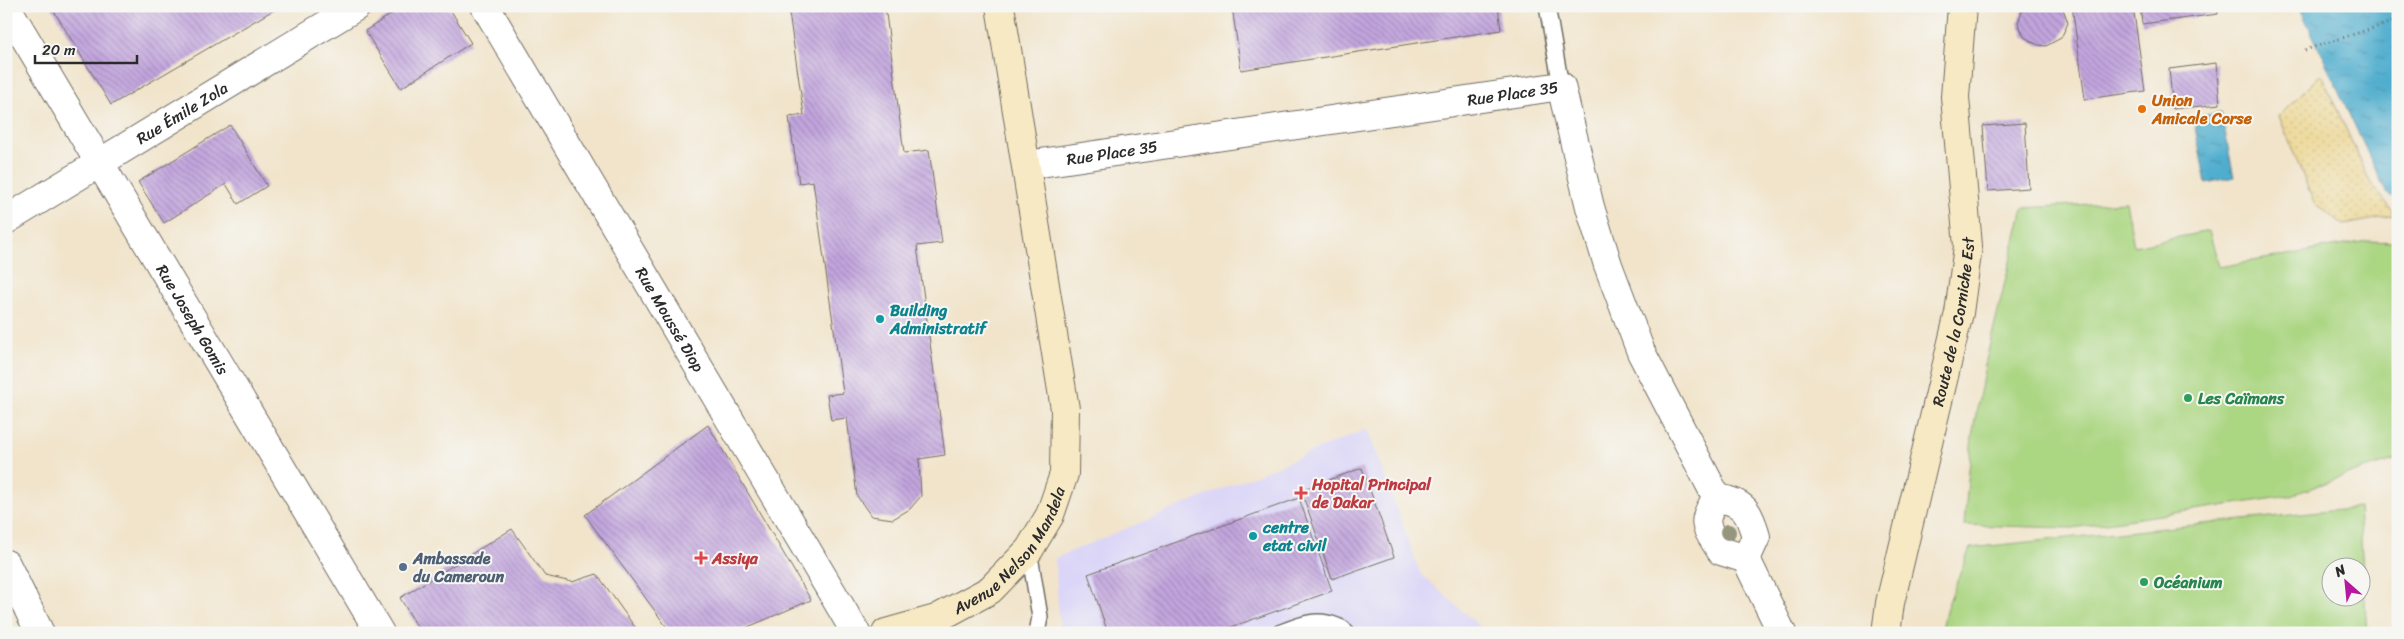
<svg xmlns="http://www.w3.org/2000/svg" width="2404" height="639" font-family="Sriracha,sans-serif">
  <style>
    .built { fill: #dbd6f7 }
    .green { fill: #abd682; stroke: #6b8056; fill-rule: evenodd }
    .sand { fill: url(#sand-dots); stroke: #8c8264 }
    .water { fill: url(#water-ripples); stroke: #3e6c7c }
    .building { fill: url(#building-back-hatch) }
    .lines { fill: none; stroke-linecap: round; stroke-linejoin: round }
    .lane-casing { stroke: #706c63; stroke-width: 18 }
    .street-casing { stroke: #706c63; stroke-width: 30 }
    .secondary-casing { stroke: #706c63; stroke-width: 30 }
    .path { stroke: #706c63; stroke-width: 3; stroke-dasharray: 1 4; stroke-linecap: butt }
    .lane { stroke: #fff; stroke-width: 15 }
    .street { stroke: #fff; stroke-width: 28 }
    .secondary { stroke: #f7e9c3; stroke-width: 28 }
    .tree { fill: #96967f }
    .food-dot { fill: #e8710a; stroke: #f6f6f2; stroke-width: 2 }
    .culture-dot { fill: #0f9aa8; stroke: #f6f6f2; stroke-width: 2 }
    .leisure-dot { fill: #2e9e5b; stroke: #f6f6f2; stroke-width: 2 }
    .health-dot { fill: #e0444e; stroke: #f6f6f2; stroke-width: 2 }
    .service-dot { fill: #5c6f8a; stroke: #f6f6f2; stroke-width: 2 }
    .labels { text-anchor: middle; dominant-baseline: central; stroke-width: 4; stroke-linejoin: round; paint-order: stroke }
    .street-label { font-size: 16px; fill: #2b2b2b; stroke: #f6f6f2 }
    .food-label { font-size: 16px; font-weight: bold; fill: #c56008; stroke: #f6f6f2; text-anchor: start }
    .culture-label { font-size: 16px; font-weight: bold; fill: #0d838f; stroke: #f6f6f2; text-anchor: start }
    .leisure-label { font-size: 16px; font-weight: bold; fill: #27864d; stroke: #f6f6f2; text-anchor: start }
    .health-label { font-size: 16px; font-weight: bold; fill: #be3a42; stroke: #f6f6f2; text-anchor: start }
    .service-label { font-size: 16px; font-weight: bold; fill: #4e5e75; stroke: #f6f6f2; text-anchor: start }
  </style>
  <defs>
    <pattern id="sand-dots" width="8" height="8" patternUnits="userSpaceOnUse" patternTransform="scale(1.25)"><rect width="8" height="8" fill="#eeda9e"/><path d="M2 2h.1M6 6h.1" fill="none" stroke="#cb8" stroke-width="1.8" stroke-linecap="round"/></pattern>
    <pattern id="water-ripples" width="26" height="14" patternUnits="userSpaceOnUse" patternTransform="scale(1.25)"><rect width="26" height="14" fill="#50adce"/><path d="M2 4q2-2 4 0t4 0M15 11q2-2 4 0t4 0" fill="none" stroke="#438da7"/></pattern>
    <pattern id="building-back-hatch" width="6" height="6" patternUnits="userSpaceOnUse" patternTransform="scale(1.25)"><rect width="6" height="6" fill="#c2a5de"/><path d="M-1 5l2 2M0 0l6 6M5-1l2 2" fill="none" stroke="#9e87b4"/></pattern>
  </defs>
  <rect width="100%" height="100%" fill="#f6f6f2"/>
  <filter id="ink" filterUnits="userSpaceOnUse"><feTurbulence type="fractalNoise" baseFrequency=".02" numOctaves="2"/><feDisplacementMap in="SourceGraphic" scale="10" xChannelSelector="R" yChannelSelector="G"/><feConvolveMatrix kernelMatrix="1 2 1 2 8 2 1 2 1" color-interpolation-filters="sRGB"/></filter>
  <filter id="wash" filterUnits="userSpaceOnUse"><feTurbulence type="fractalNoise" baseFrequency=".0096" numOctaves="4" result="noise"/><feDisplacementMap in="SourceGraphic" scale="20" xChannelSelector="R" yChannelSelector="G"/><feGaussianBlur stdDeviation="1.12" result="paint"/><feColorMatrix in="noise" values="0 0 0 0 0 0 0 0 0 0 0 0 0 0 0 0 0 1.4 0 .05"/><feComposite in="paint" operator="in"/></filter>
  <g filter="url(#wash)">
    <rect width="100%" height="100%" fill="#f1e4cb"/>
    <path class="built" d="M1367 429 1420 573 1487 633H1060L1055 558Z"/>
    <path class="green" d="M2126 202 2134 246 2209 231 2219 267 2367 241 2398 242V459L2361 470 2289 496 2072 528 1964 525 1972 436 1986 360 2023 208Z
      M2359 508 2367 633H1941L1947 607 1970 548ZM2332 566H2362V596H2332Z"/>
    <path class="sand" d="M2321 74 2370 182 2396 215 2344 225 2314 203 2279 116Z"/>
    <path class="water" d="M2299 6H2398V202L2386 191 2376 171Z
      M2221 112 2234 177 2206 183 2193 118Z"/>
    <g id="blocks">
      <path class="building" d="M51 6H275L277 8 111 105Z
        M404 6H448L471 43 401 88 365 31Z
        M788 6H885L904 153 929 150 942 243 917 246 945 455 919 459 921 496 910 509 893 519 871 516 857 496 847 418 831 420 827 395 843 393 813 181 799 183 789 117 804 115Z
        M1232 6H1498L1501 30 1241 70Z
        M2024 6H2062L2068 23 2061 38 2046 46 2038 45 2024 37 2018 22Z
        M2072 6H2133L2145 91 2085 99Z
        M2140 6H2217L2218 14 2142 24Z
        M2216 63 2220 104 2173 109 2169 69Z
        M2025 123 2029 188 1988 191 1983 126Z
        M230 125 267 186 238 204 226 184 164 223 138 182Z
        M708 425 811 600 734 633H671L585 515Z
        M1362 468 1394 557 1332 579 1301 490Z
        M1299 498 1332 591 1215 633H1108L1088 574Z
        M512 529 545 576 572 582 597 574 639 633H421L400 598Z"/>
    </g>
  </g>
  <g filter="url(#ink)">
    <use href="#blocks" fill-opacity="0" stroke="#706c63" stroke-width="1"/>
    <g class="lines">
      <g class="lane-casing">
        <path id="lane" d="M1547 6 1561 86
          M1029 550 1040 617 1037 633
          M1279 633C1299 625 1316 617 1337 626 1342 628 1344 628 1346 633"/>
      </g>
      <g class="street-casing">
        <g id="street">
          <path id="s1" d="M6 6 380 633"/>
          <path id="s2" d="M485 6 856 633"/>
          <path id="s3" d="M1027 165 1561 86 1590 207 1608 265 1641 352 1717 498"/>
          <path id="s4" d="M6 220 357 6"/>
          <path d="M1717 498C1699 523 1706 527 1721 551L1746 559 1782 633"/>
          <path d="M1717 498C1744 502 1749 511 1756 537L1746 559"/>
          <path d="M6 564 40 633"/>
        </g>
      </g>
      <g class="secondary-casing">
        <g id="secondary">
          <path id="s5" d="M886 633 936 619 990 590 1029 550 1050 515 1064 474 1065 409 1000 6"/>
          <path id="s6" d="M1886 633 1890 603 1959 313 1968 246 1955 97 1962 6"/>
        </g>
      </g>
      <path class="path" d="M2305 50 2398 20"/>
      <use href="#lane" class="lane"/>
      <use href="#street" class="street"/>
      <use href="#secondary" class="secondary"/>
    </g>
    <circle class="tree" cx="1728" cy="532" r="8"/>
  </g>
  <circle class="food-dot" cx="2142" cy="109" r="5"/>
  <g class="culture-dot">
    <circle cx="880" cy="319" r="5"/>
    <circle cx="1253" cy="536" r="5"/>
  </g>
  <g class="leisure-dot">
    <circle cx="2188" cy="398" r="5"/>
    <circle cx="2144" cy="582" r="5"/>
  </g>
  <g class="health-dot">
    <path d="M1298.5 485.5h5v5h5v5h-5v5h-5v-5h-5v-5h5z"/>
    <path d="M698.5 550.5h5v5h5v5h-5v5h-5v-5h-5v-5h5z"/>
  </g>
  <circle class="service-dot" cx="403" cy="567" r="5"/>
  <g class="labels">
    <g class="street-label">
      <text stroke="none"><textPath href="#s3" startOffset="491">Rue Place 35</textPath></text>
      <text stroke="none"><textPath href="#s4" startOffset="206">Rue Émile Zola</textPath></text>
      <text stroke="none"><textPath href="#s3" startOffset="86">Rue Place 35</textPath></text>
      <text stroke="none"><textPath href="#s1" startOffset="365">Rue Joseph Gomis</textPath></text>
      <text stroke="none"><textPath href="#s2" startOffset="364">Rue Moussé Diop</textPath></text>
      <text stroke="none"><textPath href="#s6" startOffset="319">Route de la Corniche Est</textPath></text>
      <text stroke="none"><textPath href="#s5" startOffset="156">Avenue Nelson Mandela</textPath></text>
    </g>
    <g class="food-label">
      <text x="2152" y="100">Union<tspan x="2152" dy="18">Amicale Corse</tspan></text>
    </g>
    <g class="culture-label">
      <text x="890" y="310">Building<tspan x="890" dy="18">Administratif</tspan></text>
      <text x="1263" y="527">centre<tspan x="1263" dy="18">etat civil</tspan></text>
    </g>
    <g class="leisure-label">
      <text x="2198" y="398">Les Caïmans</text>
      <text x="2154" y="582">Océanium</text>
    </g>
    <g class="health-label">
      <text x="1312" y="484">Hopital Principal<tspan x="1312" dy="18">de Dakar</tspan></text>
      <text x="712" y="558">Assiya</text>
    </g>
    <g class="service-label">
      <text x="413" y="558">Ambassade<tspan x="413" dy="18">du Cameroun</tspan></text>
    </g>
  </g>
  <rect width="2404" height="639" fill="none" stroke="#f6f6f2" stroke-width="25"/>
  <g transform="translate(2346 582) rotate(333)"><circle r="24" fill="#f6f6f2" stroke="#a5a5a2"/>
  <path d="M0-4L9 19L0 12L-9 19Z" fill="#b5179e"/>
  <text y="-8" font-size="14" font-weight="bold" text-anchor="middle" fill="#2b2b2b">N</text>
  </g>
  <path d="M35 55v8h102v-8" fill="none" stroke="#2b2b2b" stroke-width="2.5"/>
  <text x="42" y="55" font-size="15" fill="#2b2b2b" stroke="#f6f6f2" stroke-width="4" paint-order="stroke">20 m</text>
</svg>
